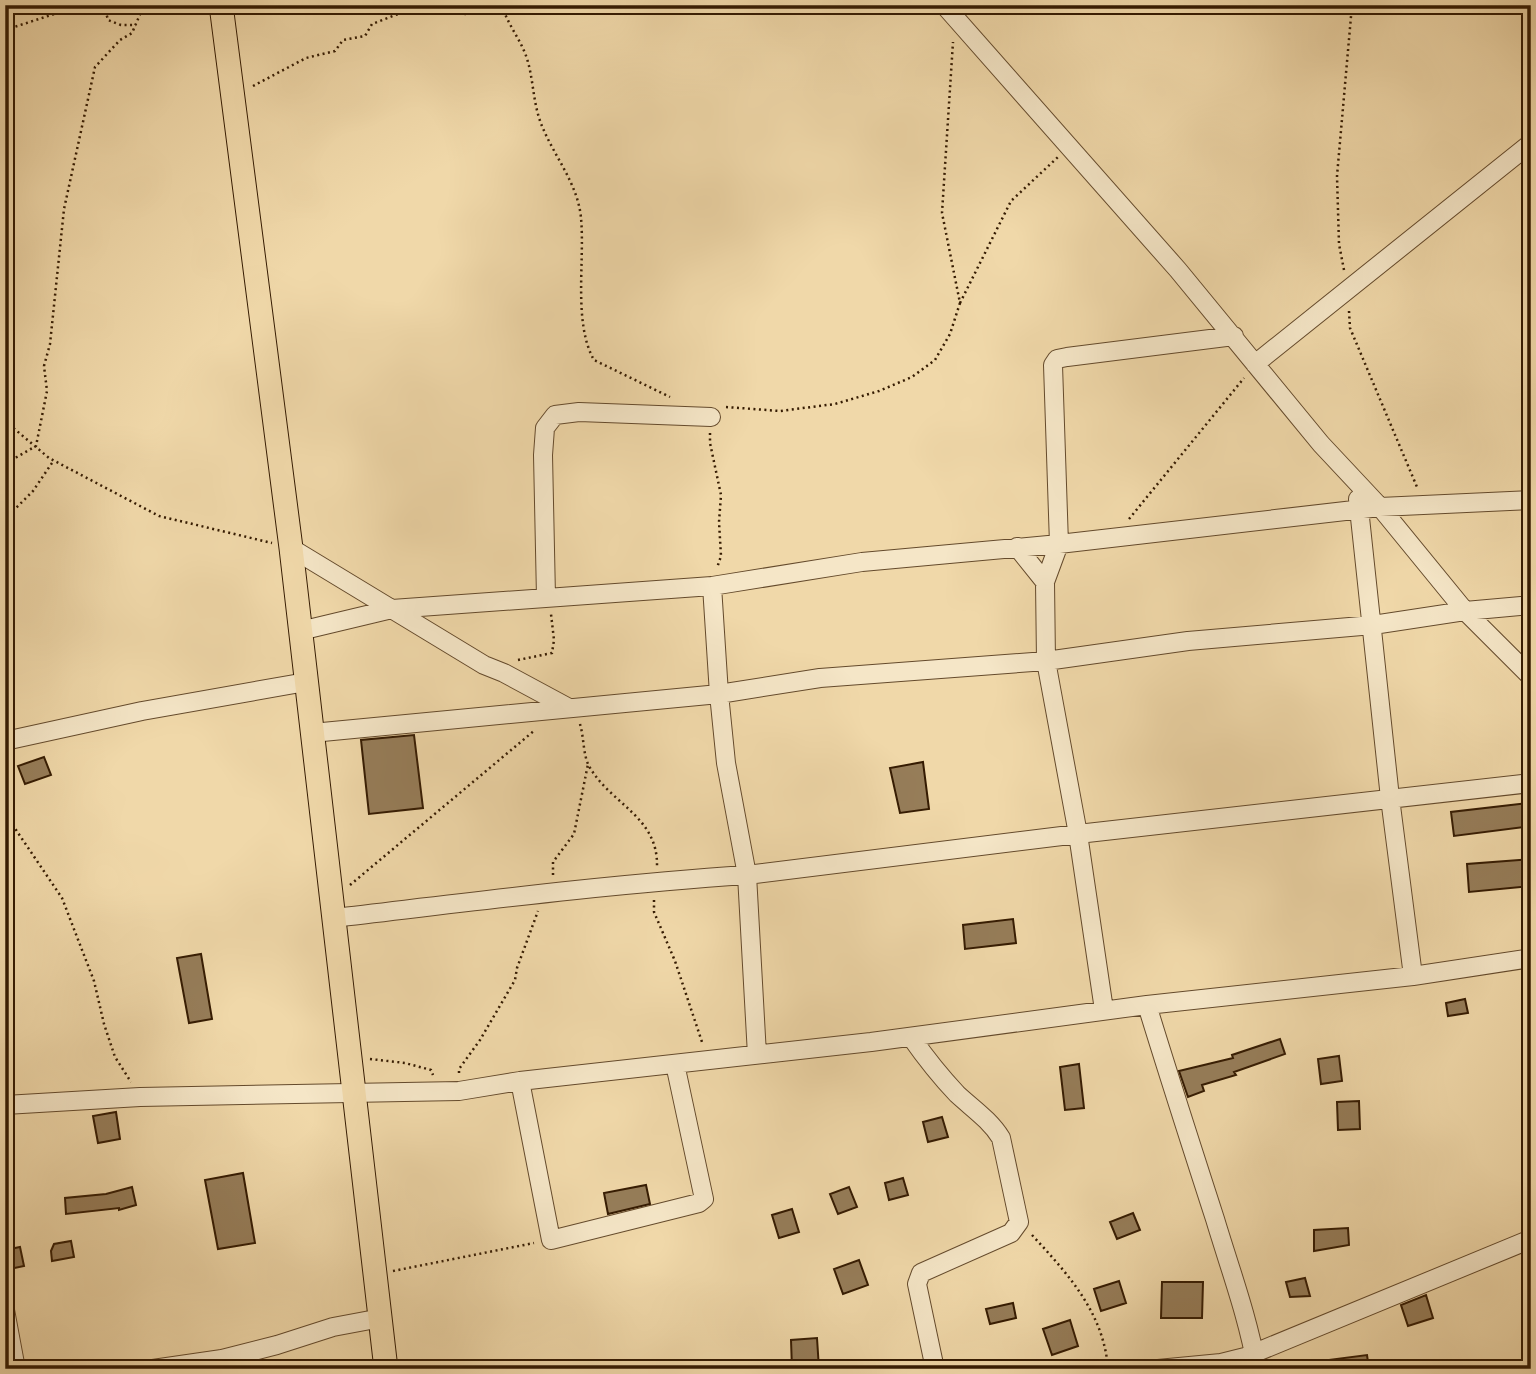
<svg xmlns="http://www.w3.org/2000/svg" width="1536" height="1374" font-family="'Sorts Mill Goudy',serif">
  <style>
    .building { fill: #967d59; stroke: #351b02; stroke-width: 2 }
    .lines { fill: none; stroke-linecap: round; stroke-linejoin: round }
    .minor-casing { stroke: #644a2c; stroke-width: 20 }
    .major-casing { stroke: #351b02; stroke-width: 25 }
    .path { stroke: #351b02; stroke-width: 2.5; stroke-dasharray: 2 3.5; stroke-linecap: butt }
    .minor { stroke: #f5e6c7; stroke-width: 18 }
    .major { stroke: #f0d8a9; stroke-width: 23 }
  </style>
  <rect width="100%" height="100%" fill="#f0d8a9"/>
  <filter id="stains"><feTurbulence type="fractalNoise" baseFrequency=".00286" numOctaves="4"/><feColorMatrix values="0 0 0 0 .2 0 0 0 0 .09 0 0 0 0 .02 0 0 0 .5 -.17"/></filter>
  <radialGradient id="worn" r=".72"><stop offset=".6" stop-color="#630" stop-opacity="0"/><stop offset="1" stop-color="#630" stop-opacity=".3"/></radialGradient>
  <path class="building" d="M414 735 423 808 369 814 361 740Z
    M44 757 51 775 25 784 18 766Z
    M923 762 929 809 900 813 890 768Z
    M1528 803 1531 826 1454 836 1451 812Z
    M1531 859V886L1469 892 1467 864Z
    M1013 919 1016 943 965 949 963 925Z
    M201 954 212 1019 189 1023 177 958Z
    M1465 999 1468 1013 1448 1016 1446 1003Z
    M1280 1039 1285 1054 1234 1072 1236 1075 1202 1085 1204 1091 1188 1097 1179 1071 1233 1058 1232 1055Z
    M1339 1056 1342 1081 1321 1084 1318 1059Z
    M1079 1064 1084 1108 1065 1110 1060 1067Z
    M1359 1101 1360 1129 1338 1130 1337 1102Z
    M116 1112 120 1139 98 1143 93 1116Z
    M942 1117 948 1137 928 1142 923 1122Z
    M243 1173 255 1243 218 1249 205 1180Z
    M903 1178 908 1195 889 1200 885 1183Z
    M646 1185 650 1204 608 1214 604 1193Z
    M132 1187 136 1205 119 1210V1208L66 1214 65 1198 106 1194Z
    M849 1187 857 1207 838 1214 830 1194Z
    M792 1209 799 1232 779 1238 772 1215Z
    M1133 1213 1140 1230 1117 1239 1110 1222Z
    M1348 1228 1349 1245 1314 1251V1230Z
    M71 1241 74 1257 52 1261 51 1251 54 1244Z
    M20 1247 24 1266 5 1270V1250Z
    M859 1260 868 1285 843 1294 834 1269Z
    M1305 1278 1310 1296 1290 1297 1286 1282Z
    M1119 1281 1126 1303 1101 1311 1094 1289Z
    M1162 1282H1203L1202 1318H1161Z
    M1426 1295 1433 1318 1408 1326 1401 1305Z
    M1013 1303 1016 1318 990 1324 986 1309Z
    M1070 1320 1078 1346 1052 1355 1043 1329Z
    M817 1338 819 1369H792L791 1340Z
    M1367 1355 1369 1369H1329L1328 1360Z"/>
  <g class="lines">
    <g class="minor-casing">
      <path id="minor" d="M944 5 1178 270 1321 444 1380 507 1465 611 1531 677
        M1255 364 1531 143
        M1358 499 1390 798 1413 976
        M1017 547 1045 582
        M291 548 484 665 504 673 569 708
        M546 597 543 455 545 428 555 415 579 412 711 417
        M300 631 392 609 712 586 862 562 1059 544 1380 507 1531 500
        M312 733 719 694 820 678 1046 661 1188 641 1373 625 1465 611 1531 605
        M5 741 142 711 306 682
        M334 918C471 902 609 884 747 875L726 763 719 694 712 586
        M1147 1005C1169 1077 1192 1148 1215 1219 1230 1269 1248 1317 1257 1369
        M1104 1010 1078 834 1046 661 1045 582 1059 544 1053 365 1057 359 1067 357 1234 336
        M911 1037C925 1057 940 1076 957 1094 972 1108 990 1120 1001 1138L1019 1222 1011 1233 921 1273 917 1284 935 1369
        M757 1055 747 875 1078 834 1531 783
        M520 1081 551 1240 699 1203 704 1199 675 1064
        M5 1105 140 1097 459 1091 520 1081 871 1042 1147 1005 1413 976 1531 958
        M5 1310 16 1369
        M153 1369 222 1359 277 1345 333 1327 381 1318
        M1158 1369 1221 1363 1245 1357 1531 1239"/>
    </g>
    <g class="major-casing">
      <path id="major" d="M221 5 291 548 386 1369"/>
    </g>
    <path class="path" d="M104 5 108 20 121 25H136
      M450 5 465 14 486 8 488 5
      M502 5C507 23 518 36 525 53 534 76 532 102 542 126 554 156 578 184 581 218 585 261 573 323 594 360L670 397
      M5 30 82 5
      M253 86 306 58 335 51 343 40 365 36 372 24 406 11 407 5
      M1344 270 1339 244 1337 176 1352 5
      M960 303 1011 201 1058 157
      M1349 311 1350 328 1417 487
      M726 407 780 411 835 404 879 391 912 377 935 360 950 334 960 303 942 213 953 42
      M5 421 49 458 159 516 272 543
      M710 433V443L721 495 719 522 721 556 717 568
      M5 460 17 457 36 446 47 391 44 366 50 344 64 209 95 67 120 40 132 33 144 5
      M5 519 33 491 54 460
      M1129 519 1244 378
      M518 660 552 653 554 640 551 614
      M580 724C584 737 583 755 589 766 610 804 658 816 657 866
      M5 810 10 821 62 898 94 981 104 1024 115 1057 131 1082
      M553 875V862L574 834 588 764
      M350 885 535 730
      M654 900V912L675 961 703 1045
      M370 1059 405 1063 431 1070 433 1075
      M459 1073V1069L480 1040 515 980 517 968 538 911
      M1032 1235C1068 1274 1104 1313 1108 1369
      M393 1271 534 1243"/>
    <use href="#minor" class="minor"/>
    <use href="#major" class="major"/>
  </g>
  <rect width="1536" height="1374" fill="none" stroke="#f0d8a9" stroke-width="28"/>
  <rect x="7" y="7" width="1522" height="1360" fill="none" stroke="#351b02" stroke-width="3.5"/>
  <rect x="14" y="14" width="1508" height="1346" fill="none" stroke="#351b02" stroke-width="2"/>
  <rect width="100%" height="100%" filter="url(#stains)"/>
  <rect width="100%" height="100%" fill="url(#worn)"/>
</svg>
